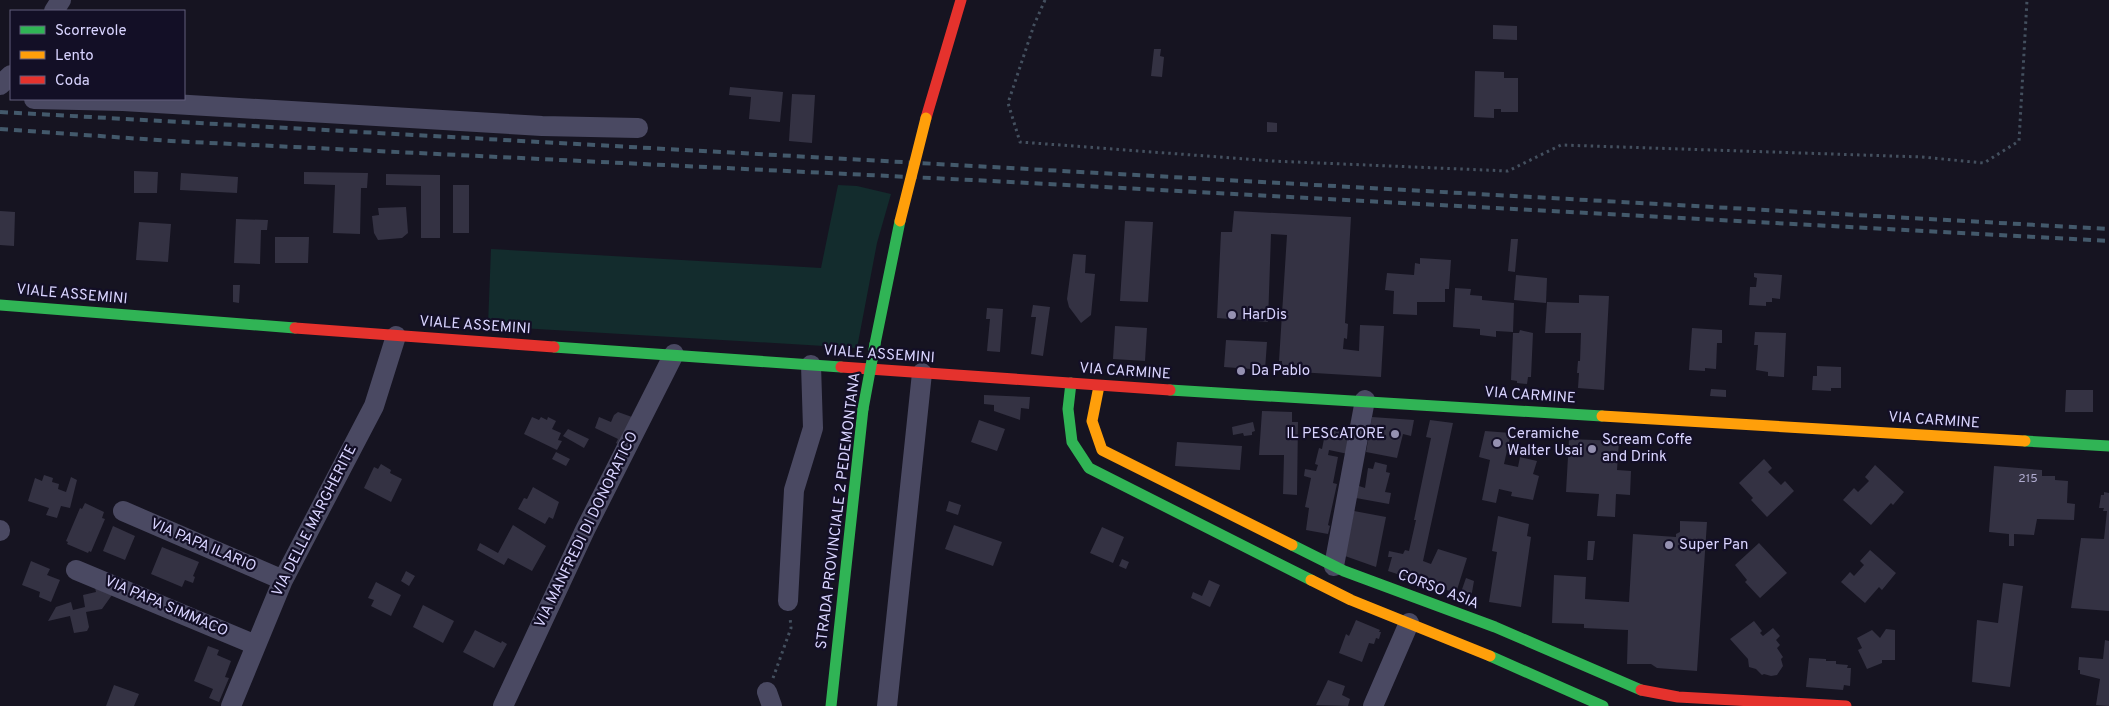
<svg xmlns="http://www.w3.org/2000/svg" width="2109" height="706" font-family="Overpass,sans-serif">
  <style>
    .green { fill: #132c2d }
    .building { fill: #343243 }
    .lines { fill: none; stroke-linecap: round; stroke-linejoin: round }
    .path { stroke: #44505f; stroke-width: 3; stroke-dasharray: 2.5 4; stroke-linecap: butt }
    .street { stroke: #4a4962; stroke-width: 20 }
    .fast { stroke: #30b455; stroke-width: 11 }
    .slow { stroke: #ff9f0a; stroke-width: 11 }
    .jam { stroke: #e5322d; stroke-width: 11 }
    .rail { stroke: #43596b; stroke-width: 4; stroke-dasharray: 8 6; stroke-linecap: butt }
    .fast-bridge { stroke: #30b455; stroke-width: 11 }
    .slow-bridge { stroke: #ff9f0a; stroke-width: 11 }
    .poi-dot { fill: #9591b1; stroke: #130f26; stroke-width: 2 }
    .labels { text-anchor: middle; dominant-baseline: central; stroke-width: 4.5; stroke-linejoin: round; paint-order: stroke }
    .number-label { font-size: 12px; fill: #b0acd0 }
    .street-label { font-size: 15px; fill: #d9d4ff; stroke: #130f26 }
    .poi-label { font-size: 15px; fill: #d9d4ff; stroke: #130f26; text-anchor: start }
  </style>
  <rect width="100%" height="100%" fill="#161421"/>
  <path class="green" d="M838 185 857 186 891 194 877 243 857 348 488 326 491 249 821 268Z"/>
  <path class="building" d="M1493 25 1517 26V40L1493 39Z
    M1154 49H1161L1160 56 1164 57 1162 77 1151 76Z
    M1475 71 1504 72V78H1518V112H1501V109H1494V118L1474 117Z
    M730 87 783 92 780 122 749 119 751 97 729 95Z
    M792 94 815 95 812 143 789 141Z
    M1267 122 1277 123V132H1267Z
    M134 171 158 172 157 193H134Z
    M304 172 368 173 367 188H361L360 234 333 233 335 185 304 184Z
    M181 173 238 177 237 193 180 190Z
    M386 174 440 175V238H421V186L386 185Z
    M453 185H469V233H453Z
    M406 207 408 233 402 238 378 240 374 233 372 216 379 215 378 208Z
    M0 211 15 212 14 246 0 245Z
    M1234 211 1351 217 1345 323 1348 324 1347 339 1344 338 1343 349 1359 351 1360 325 1384 326 1381 377 1281 371 1282 361H1279L1287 235 1271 234 1268 322 1217 318 1221 232H1232Z
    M236 219 268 220 267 230H261L260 264 234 263Z
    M1125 221 1153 222 1148 302 1120 301Z
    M139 222 171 224 168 262 136 260Z
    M275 237H309L308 263H275Z
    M1511 239H1518L1515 272 1508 271Z
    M1073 254 1086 255 1085 273 1095 274 1091 315 1081 323 1069 307 1067 299Z
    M1420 258 1451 260 1449 289H1445V302H1417V315L1393 314 1394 291 1385 290 1387 273 1414 275 1415 263 1420 264Z
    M1754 273 1782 275 1780 299 1772 298V302H1766V306L1749 305 1750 287H1756L1757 278 1754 277Z
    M1516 275 1547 278 1546 303 1514 300Z
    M233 285H240L239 303 233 302Z
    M1455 288 1471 289 1470 295 1482 296V300L1514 303 1513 332 1496 331V337L1480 335V329L1453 327Z
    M1579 295 1609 296 1604 390 1578 388 1579 373H1577L1578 361H1580L1581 333H1545L1547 302 1579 303Z
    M1033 305 1050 307 1043 356 1031 354 1036 317H1031Z
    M987 308 1003 309 1000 352 987 351 990 319H986Z
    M1115 326 1147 328 1145 361 1113 359Z
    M1692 328 1722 330V343H1717L1716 369 1705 368V371L1689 370Z
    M1520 330 1533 333 1531 377H1528L1527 384 1517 383V381L1511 380 1513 333H1519Z
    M1755 332 1786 333 1784 377 1768 376V372L1756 370 1758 345H1754Z
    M1226 340 1267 342 1265 370 1224 367Z
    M1817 366 1841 367V388H1831V391L1812 390 1813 376H1817Z
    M1711 389 1726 390V397L1710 396Z
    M2066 390H2093V412H2065Z
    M984 395 1030 397 1029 409 1021 408 1020 420 994 411V405L984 404Z
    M1262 411 1292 412V422H1298L1297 495 1283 494 1284 455H1259Z
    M618 412 632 417 620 445 616 443 618 439 595 428 599 417 611 422 614 415Z
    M532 417 539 420 541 417 547 420 548 417 556 421 552 429 561 433 558 440 562 441 557 450 524 434Z
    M1372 417 1414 420 1411 436 1403 434 1397 458 1366 452Z
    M979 420 1005 429 997 451 971 442Z
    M1430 420 1453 423 1423 561 1431 564 1438 549 1467 558 1456 593 1388 571 1392 557H1388L1389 551 1403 554 1405 550 1409 551 1416 520H1414L1431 438 1426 437Z
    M1253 422 1255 431 1252 432V435L1244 436 1243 433 1233 435 1232 427Z
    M568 429 589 439 584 448 563 436Z
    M1326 429 1352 434 1348 454 1329 450 1328 455 1338 457 1333 483 1337 484 1328 525 1330 526 1328 534 1306 530 1309 508 1305 507 1311 478 1304 476 1305 469 1316 471 1318 465 1315 464 1319 448 1322 449Z
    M1485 431 1511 433 1504 464 1518 467 1520 457 1537 461 1533 474 1539 476 1533 500 1511 496 1512 492 1499 489 1496 503 1482 500 1490 460 1479 457Z
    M1569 439 1619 441 1617 470 1631 471 1630 495 1616 494 1615 517 1597 516 1599 494 1566 492Z
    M1177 442 1242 446 1240 470 1175 466Z
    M556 452 570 459 566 466 552 459Z
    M1764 459 1772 468 1768 472 1781 485 1785 481 1794 491 1767 517 1751 500 1753 498 1739 483Z
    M1375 462 1387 465 1386 472 1390 473 1385 492 1391 493 1389 504 1356 498 1359 486 1365 488 1368 468 1373 469Z
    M381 464 391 470 390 473 402 479 391 502 364 488 374 467 378 469Z
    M1875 465 1904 492 1893 505 1891 503 1871 525 1843 500 1854 488 1858 492 1869 481 1865 477Z
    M1994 466 2042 470V476H2055V480L2068 481 2067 503 2075 504 2074 520 2037 519 2034 535 2014 534V546H2009V534L1989 532Z
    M44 475 53 478 52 482 59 484 58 489 66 492 71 477 77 480 70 508 61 506 57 518 46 515 49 508 28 501 35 478 42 481Z
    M533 487 559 502 553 519 549 517 545 524 518 509 524 498 527 499Z
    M2104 492 2109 493V611L2071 608 2081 538 2104 539 2107 511H2103L2104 508H2099L2101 495H2104Z
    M949 501 961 505 958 515 946 511Z
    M85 503 104 512 102 518 105 519 91 552 89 551 88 553 67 544 68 542 66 541 80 508 82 509Z
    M1354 511 1386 517 1376 567 1345 556Z
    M1498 516 1529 524 1527 536 1531 537 1521 607 1489 602 1497 552 1492 551Z
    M1680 521 1707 522 1697 671 1657 668 1651 664H1627L1628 630 1584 628V624L1552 623 1554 575 1586 577 1585 599 1629 602 1633 534 1676 537V534L1680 532Z
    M513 525 546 546 532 571 508 558 504 565 477 550 480 543 498 553Z
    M954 525 1002 542 993 566 945 549Z
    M113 526 135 536 125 560 103 551Z
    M1102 527 1124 537 1113 563 1090 553Z
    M1588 541H1595L1593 560H1587Z
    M1759 543 1787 573 1760 598 1745 582 1747 580 1735 565Z
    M162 547 199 562 193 576 195 577 193 583 185 580 182 587 151 574Z
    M1870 550 1896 573 1882 590 1879 587 1865 603 1841 582 1850 572 1854 576 1864 565 1860 561Z
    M1122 559 1129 562 1126 569 1119 566Z
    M31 561 50 569 47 575 60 580 51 602 39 597 40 592 22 585Z
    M406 571 415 576 409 586 401 581Z
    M1466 578 1474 581 1471 598 1460 595Z
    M1209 580 1220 585 1210 607 1191 598 1193 592 1202 596Z
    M376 582 401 595 391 616 371 606 374 600 368 598Z
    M2003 583 2023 586 2010 687 1972 682 1977 620 1998 623Z
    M95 588 112 595 102 609 86 612 89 627 87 631 74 633 70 616 48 621 56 607 71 602 73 610 85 607 83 595 96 592Z
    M423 605 454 621 443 643 413 627Z
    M1356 620 1380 630 1379 632H1381L1379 639 1376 638 1374 644 1369 643 1362 662 1339 653 1346 634 1349 636Z
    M1754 621 1762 631 1760 633 1763 636 1773 628 1780 636 1776 640 1780 645 1777 648 1783 657 1781 659 1783 666 1777 675 1771 676 1764 674 1762 675 1756 669 1749 667 1748 659 1730 639Z
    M1886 629 1895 630V660H1882V663L1867 669 1858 650 1862 648 1857 638 1872 630 1880 638Z
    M475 630 501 643 502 641 507 644 494 668 463 652Z
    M2105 640 2109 641V706L2096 705 2100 679 2080 674V670H2078L2079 657 2103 659Z
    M208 646 219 650 217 655 231 661 225 677 229 678 219 702 209 698 213 689 194 681Z
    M1809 658 1826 659V661H1836V664L1848 665 1847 668H1851L1850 686 1844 685 1843 690 1806 687Z
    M1328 680 1345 686 1342 695 1350 699 1348 706 1316 705Z
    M114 685 139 694 134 706H106Z"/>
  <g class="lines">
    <path class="path" d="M1045 0 1034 25 1008 103 1020 142 1272 161 1508 171 1561 145 1922 157 1984 163 2019 141 2027 0
      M773 678 791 628 790 617"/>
    <path class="street" d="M54 11 61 0
      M0 85 11 75
      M34 99 123 101 542 126 638 128
      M123 511 283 580
      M0 530V531
      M1334 566 1365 400
      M76 570 256 645
      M788 601 794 490 813 428 811 365
      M767 692 772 706
      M231 706 283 580 374 406 396 336
      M503 706 585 530 674 354
      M887 706 922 373
      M1373 706 1409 623"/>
    <path class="fast" d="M0 305 295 328
      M875 344 900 221
      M554 347 841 367
      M1071 383 1068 409 1072 442 1089 468 1311 580
      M1170 390 1602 416
      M2025 441 2109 446
      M1292 545 1344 571 1495 627 1641 690
      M1490 656 1603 706
      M831 706 863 409"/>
    <path class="slow" d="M1099 386 1092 421 1102 450 1292 545
      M1602 416 2025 441
      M1311 580 1351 600 1490 656"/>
    <path class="jam" d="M926 118 961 0
      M295 328 554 347
      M841 367 1170 390
      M1641 690 1678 697 1846 706"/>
    <path class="rail" d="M0 112 2109 229
      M0 129 171 141 992 181 2109 241"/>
    <path class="fast-bridge" d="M863 409 875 344"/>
    <path class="slow-bridge" d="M900 221 926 118"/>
  </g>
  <g class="poi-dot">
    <circle cx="1232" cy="315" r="5"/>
    <circle cx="1241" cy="371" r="5"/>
    <circle cx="1395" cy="434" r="5"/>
    <circle cx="1497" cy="443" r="5"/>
    <circle cx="1592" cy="449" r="5"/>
    <circle cx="1669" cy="545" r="5"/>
  </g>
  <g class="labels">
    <g class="number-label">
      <text x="2028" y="479">215</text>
    </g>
    <g class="street-label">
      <text transform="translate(72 295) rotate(5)">VIALE ASSEMINI</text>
      <text transform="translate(475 326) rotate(4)">VIALE ASSEMINI</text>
      <text transform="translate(879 355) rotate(4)">VIALE ASSEMINI</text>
      <text transform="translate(1125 372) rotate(4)">VIA CARMINE</text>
      <text transform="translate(1530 396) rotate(4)">VIA CARMINE</text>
      <text transform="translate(1934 421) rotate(4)">VIA CARMINE</text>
      <text transform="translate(839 511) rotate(-83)">STRADA PROVINCIALE 2 PEDEMONTANA</text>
      <text transform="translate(315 521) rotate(-63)">VIA DELLE MARGHERITE</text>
      <text transform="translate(587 530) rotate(-64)">VIA MANFREDI DI DONORATICO</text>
      <text transform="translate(203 546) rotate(23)">VIA PAPA ILARIO</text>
      <text transform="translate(1438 590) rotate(21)">CORSO ASIA</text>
      <text transform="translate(166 607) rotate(23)">VIA PAPA SIMMACO</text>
    </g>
    <g class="poi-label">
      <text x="1242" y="315">HarDis</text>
      <text x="1251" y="371">Da Pablo</text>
      <text x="1385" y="434" text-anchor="end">IL PESCATORE</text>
      <text x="1507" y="434">Ceramiche<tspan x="1507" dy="17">Walter Usai</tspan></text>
      <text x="1602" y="440">Scream Coffe<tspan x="1602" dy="17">and Drink</tspan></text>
      <text x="1679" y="545">Super Pan</text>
    </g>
  </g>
  <rect x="10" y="10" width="175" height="90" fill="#130f26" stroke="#625e7d"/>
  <rect x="20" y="26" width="25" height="8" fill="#30b455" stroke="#625e7d"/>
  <text x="55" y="35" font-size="15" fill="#d9d4ff">Scorrevole</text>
  <rect x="20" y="51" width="25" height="8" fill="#ff9f0a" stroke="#625e7d"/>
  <text x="55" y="60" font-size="15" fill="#d9d4ff">Lento</text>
  <rect x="20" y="76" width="25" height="8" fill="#e5322d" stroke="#625e7d"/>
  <text x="55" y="85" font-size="15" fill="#d9d4ff">Coda</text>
</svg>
